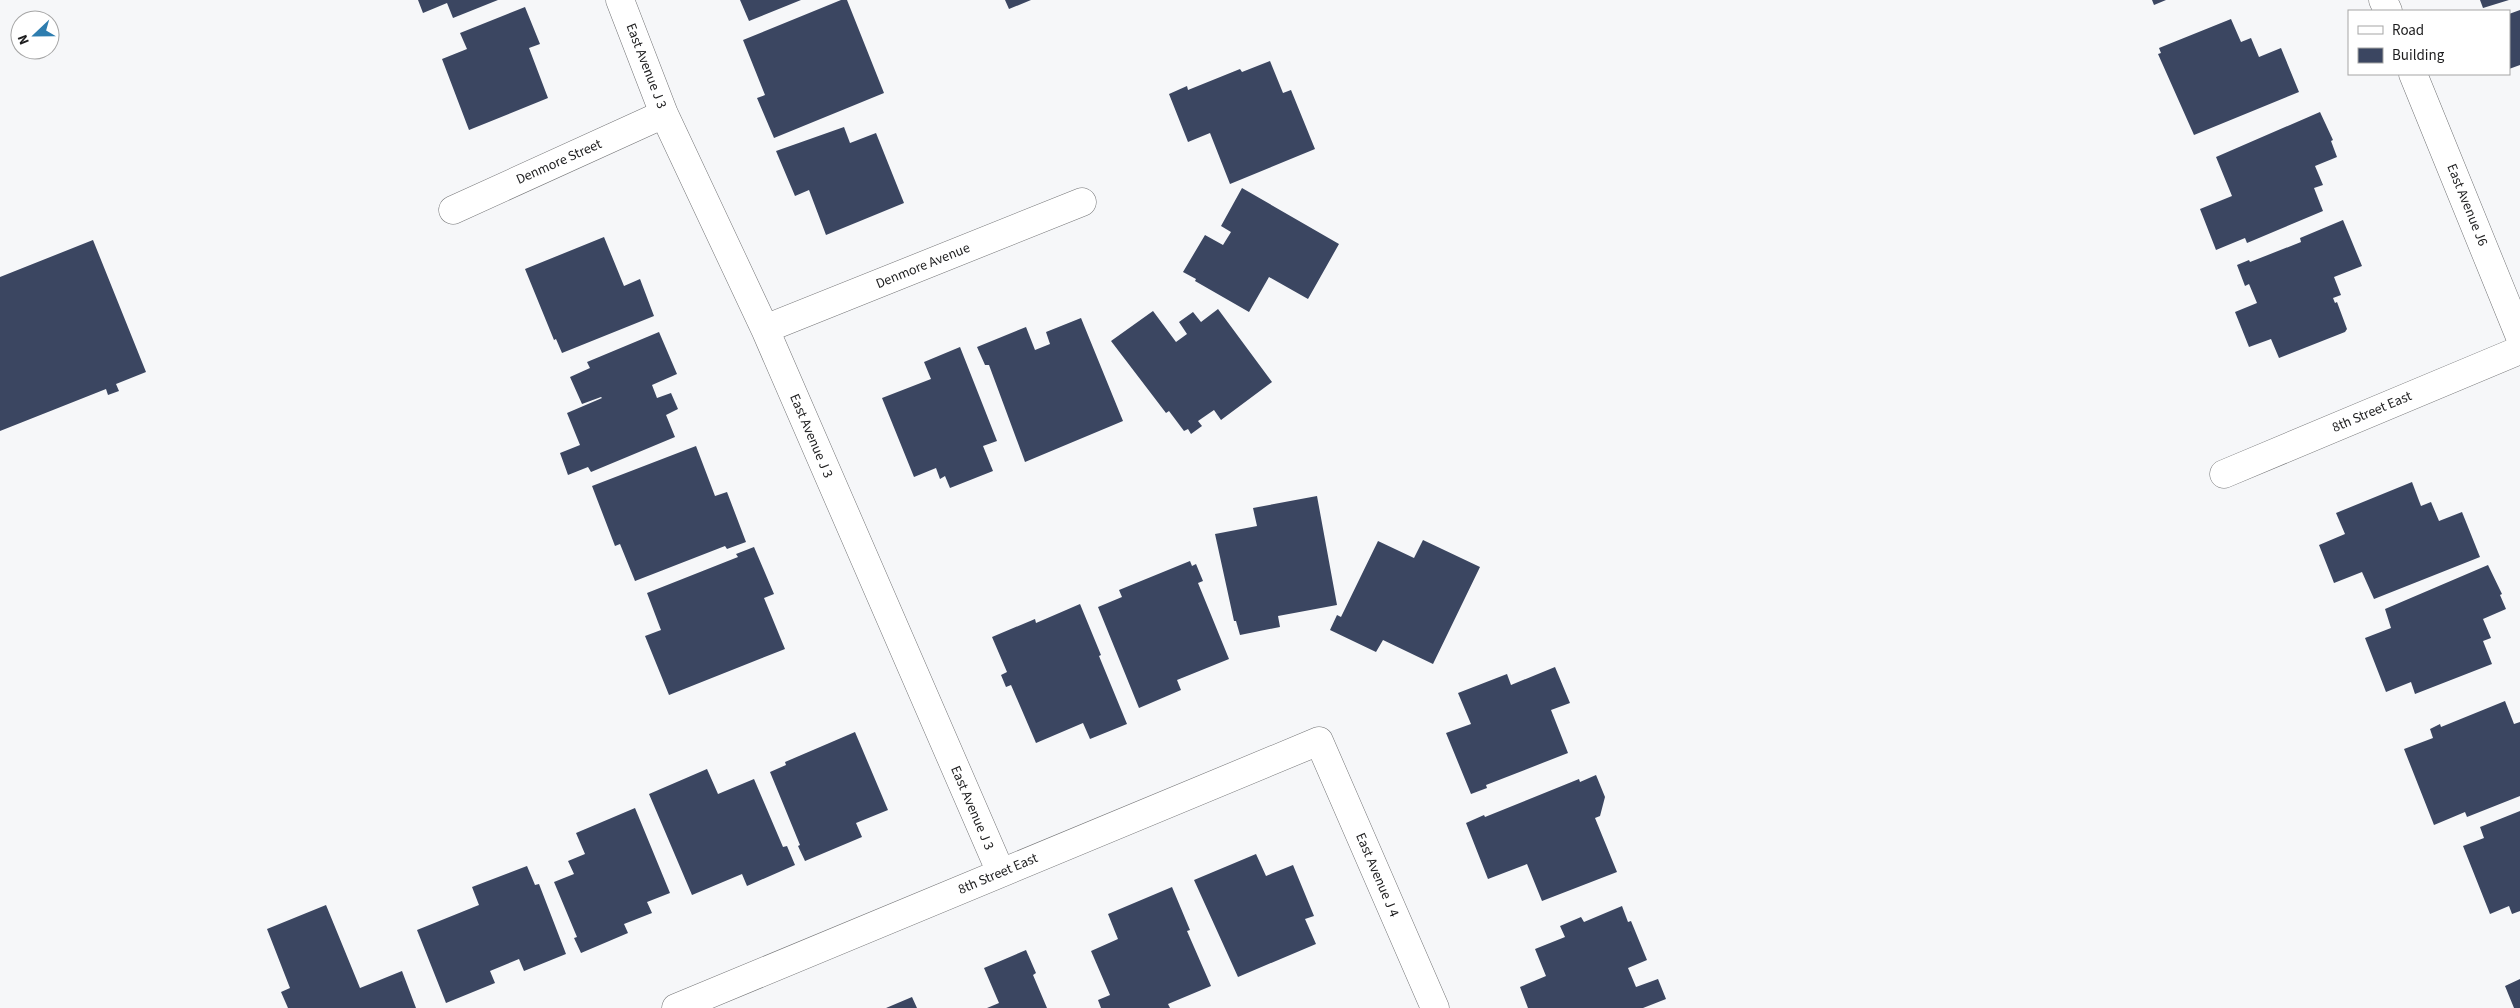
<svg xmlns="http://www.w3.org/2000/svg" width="2520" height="1008" font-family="'Source Sans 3',sans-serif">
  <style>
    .building { fill: #3b4661 }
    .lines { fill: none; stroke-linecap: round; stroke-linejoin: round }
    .minor-casing { stroke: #737476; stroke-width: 29 }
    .minor { stroke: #fff; stroke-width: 28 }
    .labels { text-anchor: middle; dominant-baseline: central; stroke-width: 5; stroke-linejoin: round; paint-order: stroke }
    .street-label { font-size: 14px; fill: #1d1d1e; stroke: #fff }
  </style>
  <rect width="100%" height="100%" fill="#f6f7f9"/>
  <path class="building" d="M418 0H498L453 18 447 3 423 13Z
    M740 0H801L749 21Z
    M841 0H847L884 93 774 138 757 98 765 95 743 40Z
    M1005 0H1031L1009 9Z
    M2152 0H2166L2154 5Z
    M2480 0H2509L2483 8Z
    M525 7 540 44 529 48 548 98 469 130 442 59 467 49 460 33Z
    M2520 10V65L2509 69V14Z
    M2231 19 2241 42 2251 38 2259 57 2281 48 2299 92 2194 135 2158 54 2161 53 2159 48Z
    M1270 61 1283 93 1291 90 1315 149 1230 184 1210 133 1188 142 1169 94 1187 86 1188 90 1240 69 1242 72Z
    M2320 112 2333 140 2331 141 2337 157 2315 166 2323 185 2314 188 2323 211 2247 243 2245 238 2216 250 2200 209 2232 196 2216 157Z
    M844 127 850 143 876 133 904 203 826 235 809 190 795 196 776 151Z
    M1242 188 1339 244 1308 299 1269 277 1249 312 1195 281 1196 279 1183 272 1205 235 1223 245 1231 232 1221 226Z
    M2343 220 2362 266 2334 277 2341 295 2333 298 2335 303 2337 302 2347 329 2345 332 2279 358 2271 339 2249 347 2235 312 2257 303 2249 284 2245 286 2237 265 2249 260 2250 262 2301 242 2300 238Z
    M604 237 624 286 640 279 654 316 562 353 556 339 554 340 525 269Z
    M93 240 146 372 116 384 119 391 108 395 106 389 0 431V277Z
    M1218 309 1272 382 1221 420 1214 410 1198 421 1202 426 1191 434 1188 429 1184 431 1169 411 1166 413 1111 341 1153 311 1176 342 1187 334 1179 322 1193 312 1201 322Z
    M1081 318 1123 421 1025 462 989 365H985L977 347 1026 327 1035 350 1050 344 1046 332Z
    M659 332 677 374 652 385 657 398 671 393 678 409 666 415 675 437 591 472 588 467 568 475 560 453 580 445 567 413 602 398 601 397 582 404 570 377 590 368 587 362Z
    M960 347 997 441 983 446 993 471 950 488 945 476 940 479 936 468 914 477 882 398 931 379 924 362Z
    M696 446 715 496 727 492 746 542 727 549 725 546 635 581 620 544 615 546 592 486Z
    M2412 482 2421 506 2431 502 2439 521 2462 512 2480 557 2374 599 2362 572 2334 583 2319 545 2345 534 2336 513Z
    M1317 496 1337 605 1278 616 1280 627 1240 635 1236 621H1234L1215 534 1257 526 1253 508Z
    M1423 540 1480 567 1433 664 1383 640 1376 652 1330 630 1337 615 1341 617 1378 541 1414 558Z
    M754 547 774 594 764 598 785 649 669 695 645 636 661 630 647 593 738 557 736 554Z
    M1190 561 1192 566 1196 564 1203 581 1198 583 1229 659 1177 680 1181 690 1139 708 1098 607 1122 597 1119 590Z
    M2488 565 2502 594 2500 595 2506 609 2483 619 2491 638 2483 641 2492 664 2415 694 2411 682 2386 692 2365 638 2391 628 2385 609Z
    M1080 604 1101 655 1099 656 1127 724 1090 739 1083 723 1036 743 1011 685 1006 687 1001 675 1007 672 992 637 1035 619 1036 623Z
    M1555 667 1570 703 1551 710 1568 753 1486 785 1487 788 1471 794 1446 733 1471 724 1458 693 1507 674 1511 685Z
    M2505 701 2514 724 2520 722V796L2467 817 2465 812 2434 825 2404 749 2433 738 2430 729 2440 724 2441 727Z
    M855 732 888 810 856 823 862 837 805 861 798 846 800 845 770 772 786 765 785 762Z
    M707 769 718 794 754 779 783 847 787 846 795 865 747 886 742 874 692 895 649 794Z
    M1596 775 1605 797 1600 816 1595 818 1617 872 1542 901 1527 864 1488 879 1466 823 1484 815 1485 817 1579 779 1580 782Z
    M635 808 670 893 647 902 652 913 624 924 628 933 581 953 574 938 577 937 554 882 574 874 568 861 585 854 576 833Z
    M2520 811V911L2512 914 2509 906 2490 914 2463 846 2484 838 2480 827Z
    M1256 854 1266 876 1293 865 1314 916 1305 919 1316 944 1238 977 1194 880Z
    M527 866 535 885 539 884 566 954 524 971 519 959 490 971 495 983 446 1003 417 930 479 905 472 887Z
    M1172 887 1190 930 1187 931 1211 986 1168 1004 1170 1008H1101L1098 1000 1110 995 1091 951 1118 939 1108 914Z
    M326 905 360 988 402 971 416 1008H288L281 992 290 988 267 929Z
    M1622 906 1628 922 1631 921 1647 960 1628 968 1636 987 1658 979 1666 999 1643 1008H1528L1520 987 1546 976 1535 949 1565 937 1560 926 1581 917 1584 922Z
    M1026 950 1036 973 1033 975 1047 1008H987L999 1003 984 968Z
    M2520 979V1008H2514L2505 986Z
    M912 997 917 1008H886Z"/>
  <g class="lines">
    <g class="minor-casing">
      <path id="minor" d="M620 0 664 114 765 329 1001 873
        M2383 0 2388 11
        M2413 74 2520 337
        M453 210 664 114
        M765 329 1082 202
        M2224 474 2520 350
        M676 1008 1319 741 1435 1008"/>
    </g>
    <use href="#minor" class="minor"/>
  </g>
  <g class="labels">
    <g class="street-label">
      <text transform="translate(646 66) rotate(69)">East Avenue J 3</text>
      <text transform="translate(559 162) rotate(-24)">Denmore Street</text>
      <text transform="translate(2467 205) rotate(68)">East Avenue J6</text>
      <text transform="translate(923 266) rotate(-22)">Denmore Avenue</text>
      <text transform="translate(2372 412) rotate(-23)">8th Street East</text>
      <text transform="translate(811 436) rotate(67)">East Avenue J 3</text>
      <text transform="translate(972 808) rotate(67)">East Avenue J 3</text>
      <text transform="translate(998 874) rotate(-23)">8th Street East</text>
      <text transform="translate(1377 875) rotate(67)">East Avenue J 4</text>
    </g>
  </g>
  <rect x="2348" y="10" width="162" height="65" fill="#ffffff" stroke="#a5a5a5"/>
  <rect x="2358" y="26" width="25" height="8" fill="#ffffff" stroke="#a5a5a5"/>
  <text x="2392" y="35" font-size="15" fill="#1d1d1e">Road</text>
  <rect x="2358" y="48" width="25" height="15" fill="#3b4661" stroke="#a5a5a5"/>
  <text x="2392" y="60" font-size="15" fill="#1d1d1e">Building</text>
  <g transform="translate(35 35) rotate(248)"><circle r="24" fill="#ffffff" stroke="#a5a5a5"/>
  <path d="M0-4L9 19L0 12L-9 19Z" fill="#2e7daf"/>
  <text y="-8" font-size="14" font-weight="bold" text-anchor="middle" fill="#1d1d1e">N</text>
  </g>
</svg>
